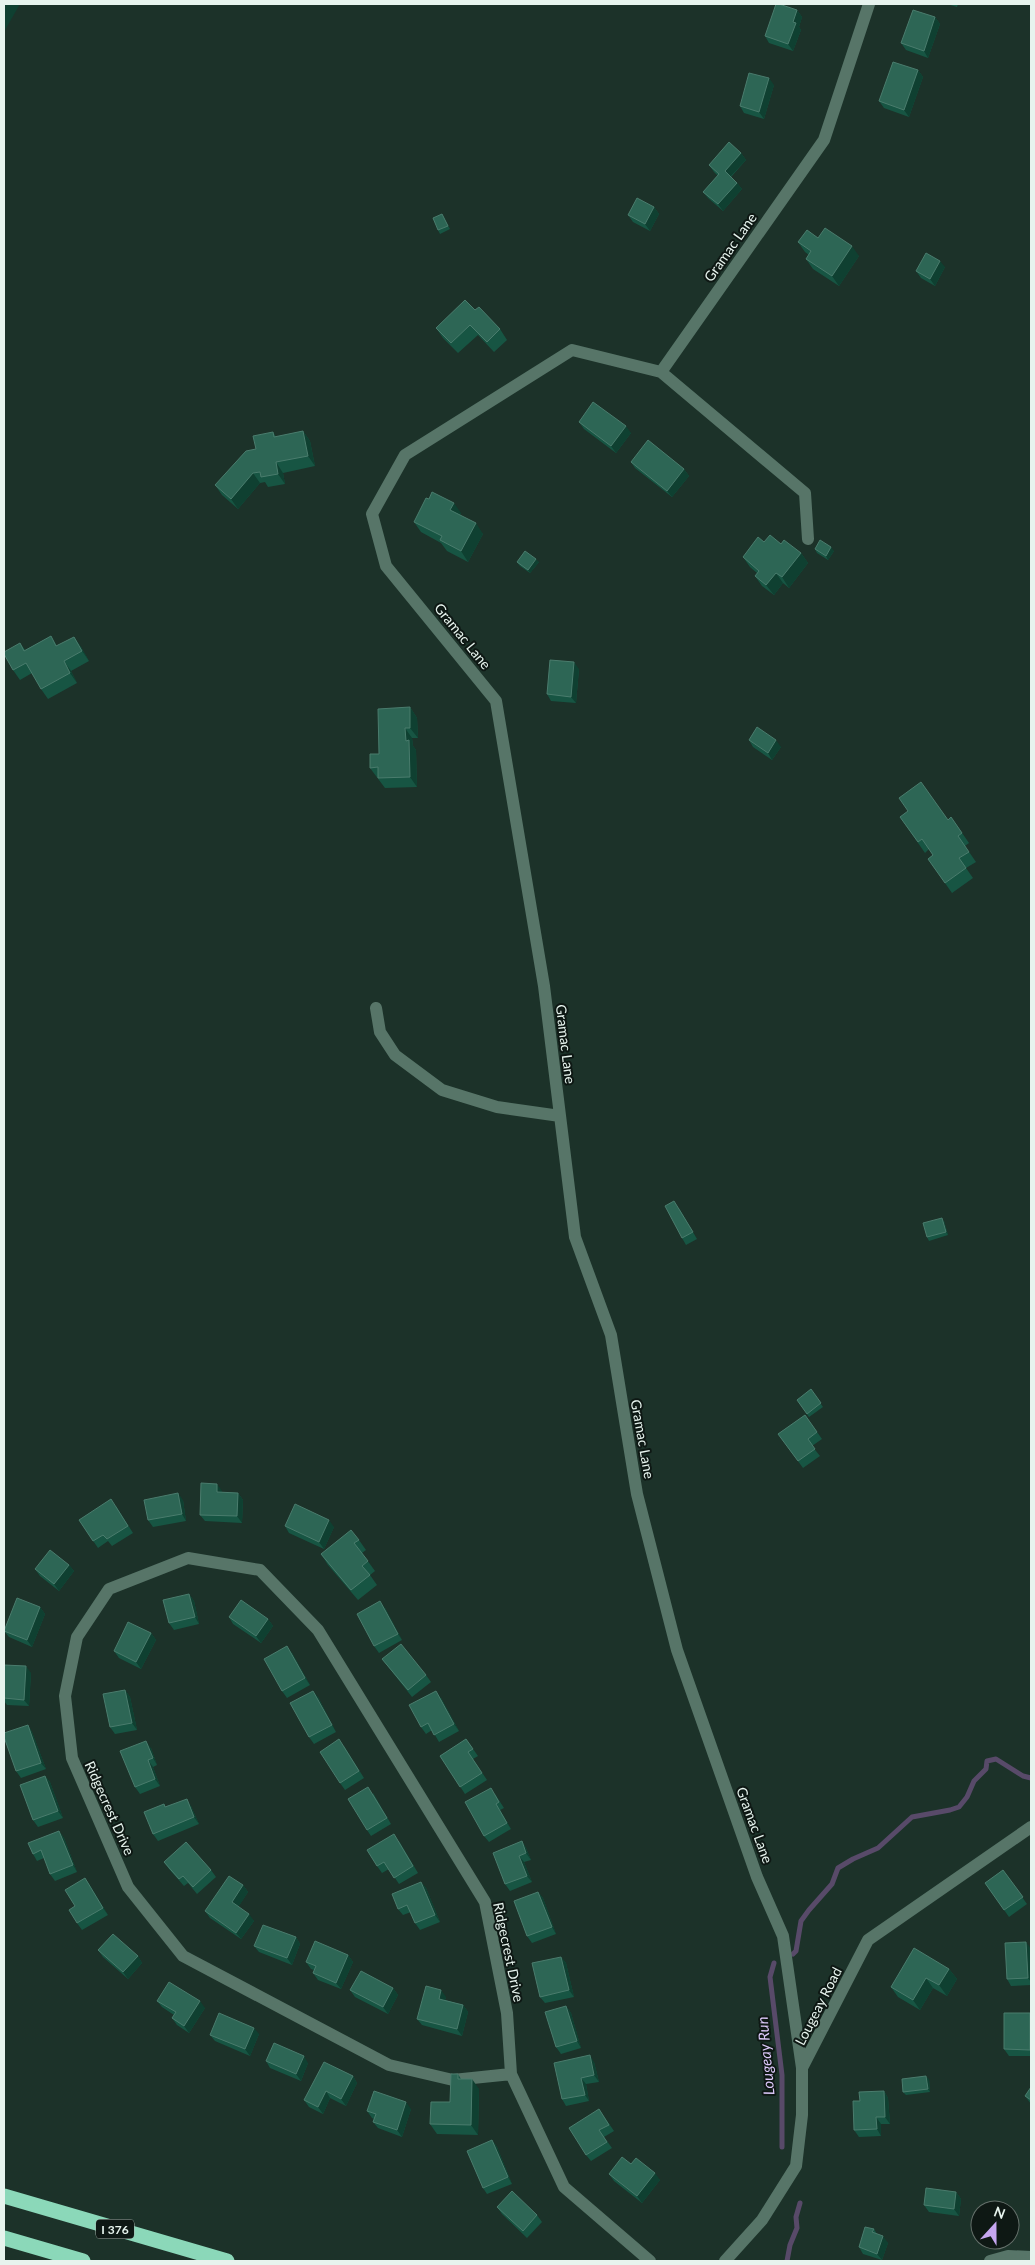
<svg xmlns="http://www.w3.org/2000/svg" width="1035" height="2265" font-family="Lato,sans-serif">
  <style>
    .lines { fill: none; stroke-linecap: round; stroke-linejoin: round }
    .stream { stroke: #584a69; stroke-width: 5 }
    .minor { stroke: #577568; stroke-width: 12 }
    .highway { stroke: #8bd8b9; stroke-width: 15 }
    .wall { fill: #175543 }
    .shaded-wall { fill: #0f4031 }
    .building { fill: #2d6655; stroke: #4a7c6d }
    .labels { text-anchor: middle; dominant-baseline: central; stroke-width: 4; stroke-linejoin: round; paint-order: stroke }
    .shield { fill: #0e1814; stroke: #a6b2ad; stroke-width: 1 }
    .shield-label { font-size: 12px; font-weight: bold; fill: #e7f4ee }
    .street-label { font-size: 14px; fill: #e7f4ee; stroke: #0e1814 }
    .water-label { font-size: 15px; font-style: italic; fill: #ddc9fa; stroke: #0e1814 }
  </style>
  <rect width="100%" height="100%" fill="#1c3229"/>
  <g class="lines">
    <path class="stream" d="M793 1954 796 1951 801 1921 809 1910 832 1884 838 1868 853 1859 878 1848 912 1817 950 1810 959 1807 967 1797 974 1781 986 1769 987 1761 996 1759 1023 1776 1031 1778
      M774 1963 770 1977 782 2075V2147
      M787 2261 790 2245 797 2228 796 2217 800 2203"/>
    <path class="minor" d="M661 372 824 140 869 4
      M376 1008 380 1032 395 1055 442 1090 497 1107 560 1116
      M802 2068 783 1936 757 1877 677 1650 637 1494 611 1335 575 1237 544 986 496 701 386 566 372 514 405 455 572 350 661 372 805 493 808 539
      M511 2074 453 2080 389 2065 183 1956 128 1887 72 1758 65 1696 77 1637 109 1589 188 1558 260 1570 318 1630 485 1902 507 2013 511 2074 564 2187 650 2261
      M725 2261 762 2220 796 2166 802 2115V2068L868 1940 1031 1827
      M990 2261 1008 2256 1031 2257"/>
    <path class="highway" d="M4 2196 227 2261
      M4 2238 83 2261"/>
  </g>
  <path class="wall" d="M947 4H958L957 7Z
    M797 10 802 17 799 27 801 30 793 51 769 43 765 36Z
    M935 17 940 24 928 58 906 50 901 43Z
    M918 70 923 77 909 117 884 108 879 101Z
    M774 85 764 119 744 113 740 106Z
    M741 153 746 160 731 177 737 183 742 189 723 211 708 198 703 192 718 176 714 172 709 165Z
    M654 207 659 214 650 231 633 222 628 215Z
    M442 214 450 229 440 234 438 230Z
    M818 238 859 256 839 286 813 269 806 259 809 255 805 252 798 242Z
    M945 267 935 286 921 278 916 271Z
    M475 310 500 329 507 340 494 352 478 335 458 353 443 338 436 328Z
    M579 422 631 433 616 453 584 429Z
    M303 431 310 441 315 466 283 473 285 484 268 487 265 482 260 483 238 509 222 495 215 485 256 449 273 432 276 437Z
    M631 462 684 469 689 476 672 497 635 468Z
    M461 513 460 515 483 534 468 562 447 551 441 543 421 532 414 522Z
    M764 542 781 544 801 553 808 563 789 588 783 583 774 595 762 586 755 576 757 573 750 567 743 557Z
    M815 549 834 551 828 560 817 553Z
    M517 562H539L530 573 520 566Z
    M51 636 57 646 74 637 81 647 89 661 71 671 77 683 48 699 41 689 32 673 20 680 13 670 20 643 25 650Z
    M579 669 576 703 551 701 547 694Z
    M410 707 417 718 418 738H412L413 746 416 750 417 787 385 788 370 768Z
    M749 740 781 747 772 760 753 747Z
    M900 817 948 820 951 817 969 843 965 846 976 862 966 868 973 878 952 893 928 859 933 855 929 849 925 853Z
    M679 1208 697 1239 686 1245 682 1238Z
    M944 1221 948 1235 929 1241 927 1237Z
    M811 1389 823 1407 809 1417 797 1400Z
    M805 1415 822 1439 812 1446 820 1456 803 1468 778 1434Z
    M222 1491V1492L238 1493 243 1500 242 1523 205 1521 200 1515Z
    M183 1500 186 1521 153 1527 148 1520Z
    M116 1506 133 1533 112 1546 108 1541 98 1548 79 1520Z
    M285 1526 334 1527 324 1549 289 1533Z
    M359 1540 366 1550 362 1553 375 1571 370 1575 377 1585 358 1600 328 1565 321 1554Z
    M69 1565 74 1571 59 1591 40 1576 35 1569Z
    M189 1594 194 1601 199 1624 174 1630 169 1623Z
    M40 1607 45 1614 32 1647 9 1637 4 1631Z
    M385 1608 402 1640 379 1653 374 1646Z
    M229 1617 268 1619 273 1626 261 1643 233 1624Z
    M151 1633 156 1640 141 1669 119 1658 114 1651Z
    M292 1653 310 1685 287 1698 282 1691Z
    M382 1659 426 1675 431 1682 412 1697Z
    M4 1665 31 1673 29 1706 7 1705 4 1701Z
    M125 1690 130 1697 137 1730 115 1734 110 1727Z
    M318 1697 336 1732 314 1744 309 1737Z
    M441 1698 459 1731 439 1742 432 1730 426 1734 421 1727Z
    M28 1725 32 1732 46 1769 21 1778 16 1771Z
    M466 1739 478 1756 473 1759 487 1780 465 1794 440 1756Z
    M344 1746 364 1778 345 1790 340 1783Z
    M151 1748 157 1765 153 1767 160 1786 140 1794 135 1787Z
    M45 1776 50 1782 63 1818 38 1827 33 1820Z
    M373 1793 391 1824 371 1836 367 1830Z
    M495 1794 504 1808 500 1810 511 1829 489 1842 484 1836Z
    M164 1804 166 1807 191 1806 199 1824 158 1841 153 1834Z
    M59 1831 64 1838 77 1872 55 1881 50 1874 44 1858 37 1861 33 1854Z
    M399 1841 418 1873 399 1884 389 1869 382 1873 377 1866Z
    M522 1841 526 1848 531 1860 524 1862 532 1882 510 1891 505 1884Z
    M164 1862 211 1870 216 1877 197 1894 188 1883 184 1886 169 1869Z
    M1003 1870 1027 1904 1009 1917 985 1883Z
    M85 1878 108 1915 82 1930 77 1923 75 1906Z
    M421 1882 426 1888 440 1922 420 1930 415 1923 411 1912 403 1915 398 1909Z
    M243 1885 248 1892 238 1907 254 1921 241 1939 210 1918 205 1911Z
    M538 1892 543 1898 556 1934 532 1943 527 1936Z
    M296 1937 300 1944 292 1965 259 1952 254 1946Z
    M1031 1949V1985L1011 1986 1007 1979Z
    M98 1950 138 1956 142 1963 128 1979 103 1957Z
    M348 1955 353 1962 341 1989 318 1980 313 1973 314 1970 311 1969 306 1962Z
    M561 1957 566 1963 574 1997 545 2003 540 1997Z
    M949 1969 957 1979 947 1996 933 1988 920 2010 898 1997 891 1987Z
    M393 1988 398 1995 388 2014 355 1997 350 1990Z
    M446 1997 445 2000 463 2005 468 2012 462 2036 422 2025 417 2019Z
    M157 2001 205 2008 189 2033 177 2025 172 2018 174 2015 162 2007Z
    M566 2006 571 2013 581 2048 561 2054 556 2047Z
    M1030 2013 1031 2014V2056H1009L1004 2049Z
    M259 2034 250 2056 215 2041 210 2035Z
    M266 2061 308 2063 301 2081 270 2068Z
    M594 2062 599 2082 586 2084 589 2101 566 2106 562 2099Z
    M458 2074 461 2079 479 2089 478 2135 437 2134 430 2124 450 2102Z
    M353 2076 357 2083 346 2106 330 2098 323 2114 309 2107 304 2100Z
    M929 2079 930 2092 906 2095 903 2092Z
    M1031 2087V2104L1025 2096Z
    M884 2091 888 2098 890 2124H881V2136L859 2137 854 2130 860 2101Z
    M411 2109 402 2137 378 2128 373 2122 374 2119 372 2118 367 2111Z
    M599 2109 614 2131 604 2137 612 2148 591 2161 586 2155Z
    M492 2140 497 2147 512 2184 487 2194 483 2188Z
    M631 2164 660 2180 642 2203 614 2181 609 2174Z
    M956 2192 961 2199 959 2216 929 2212 924 2205Z
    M497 2207 537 2215 542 2222 527 2238 502 2214Z
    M874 2229 877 2234 888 2243 882 2260 863 2254 859 2247Z"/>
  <path class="shaded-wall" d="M4 4H20L4 32Z
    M797 10 802 17 799 27 801 30 793 51 788 44 793 22Z
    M935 17 940 24 928 58 924 51Z
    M918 70 923 77 909 117 904 110Z
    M769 78 774 85 764 119 759 112Z
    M741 153 746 160 729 178 725 171Z
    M737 183 742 189 723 211 718 204Z
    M654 207 659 214 650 231 645 224Z
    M852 246 859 256 839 286 832 276Z
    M940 261 945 267 935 286 930 279Z
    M626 426 631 433 616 453 611 446Z
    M303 431 310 441 315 466 308 456Z
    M276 462 283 473 285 484 278 474Z
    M684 469 689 476 672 497 667 491Z
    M253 473 260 483 238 509 231 499Z
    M454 503 461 513 457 520 450 510Z
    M476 523 483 534 468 562 461 551Z
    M831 547 834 551 828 560 826 556Z
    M801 553 808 563 789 588 782 577Z
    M536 559 539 562 530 573 528 570Z
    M776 573 783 583 774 595 766 585Z
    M74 637 81 647 89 661 82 651Z
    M64 661 71 671 77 683 70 673Z
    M574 662 579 669 576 703 571 697Z
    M410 707 417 718 418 738 410 728Z
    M405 728 412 738 413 746 416 750 417 787 410 777 406 741Z
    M776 740 781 747 772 760 768 753Z
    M942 1218 944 1221 948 1235 946 1232Z
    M217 1484 222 1491V1499L217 1492Z
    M178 1493 183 1500 186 1521 182 1514Z
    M238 1493 243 1500 242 1523 237 1516Z
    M329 1520 334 1527 324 1549 319 1542Z
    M69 1565 74 1571 59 1591 54 1584Z
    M189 1594 194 1601 199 1624 195 1617Z
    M380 1601 385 1608 402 1640 398 1634Z
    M40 1607 45 1614 32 1647 27 1640Z
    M268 1619 273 1626 261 1643 256 1636Z
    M151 1633 156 1640 141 1669 136 1662Z
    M287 1646 292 1653 310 1685 305 1678Z
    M26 1666 31 1673 29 1706 24 1700Z
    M125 1690 130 1697 137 1730 132 1723Z
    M313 1691 318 1697 336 1732 332 1725Z
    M436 1691 441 1698 459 1731 454 1724Z
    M28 1725 32 1732 46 1769 41 1763Z
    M146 1741 151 1748 157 1765 153 1758Z
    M148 1760 153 1767 160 1786 155 1779Z
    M45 1776 50 1782 63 1818 58 1811Z
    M187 1799 191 1806 199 1824 194 1817Z
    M496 1804 500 1810 511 1829 507 1823Z
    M59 1831 64 1838 77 1872 73 1865Z
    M522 1841 526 1848 531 1860 526 1853Z
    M519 1856 524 1862 532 1882 527 1876Z
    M85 1878 90 1885 108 1915 103 1908Z
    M421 1882 426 1888 440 1922 435 1915Z
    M243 1885 248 1892 237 1909 232 1902Z
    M538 1892 543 1898 556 1934 552 1927Z
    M249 1914 254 1921 241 1939 236 1933Z
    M296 1937 300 1944 292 1965 287 1958Z
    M1026 1942 1031 1949V1982L1028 1978Z
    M348 1955 353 1962 341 1989 336 1983Z
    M138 1956 142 1963 128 1979 123 1972Z
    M561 1957 566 1963 574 1997 569 1990Z
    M949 1969 957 1979 947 1996 939 1985Z
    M926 1978 933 1988 920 2010 913 2000Z
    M393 1988 398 1995 388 2014 383 2007Z
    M441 1990 446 1997 443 2006 439 1999Z
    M200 2001 205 2008 189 2033 184 2026Z
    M463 2005 468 2012 462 2036 457 2029Z
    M566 2006 571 2013 581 2048 577 2041Z
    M1030 2013 1031 2014V2051L1030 2050Z
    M254 2028 259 2034 250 2056 245 2049Z
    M590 2055 594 2062 599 2082 594 2075Z
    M304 2056 308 2063 301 2081 296 2074Z
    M353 2076 357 2083 346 2106 341 2099Z
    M926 2076 929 2079 930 2092 928 2089Z
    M581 2078 586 2084 589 2101 585 2095Z
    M472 2079 479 2089 478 2135 471 2125Z
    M326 2091 330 2098 323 2114 318 2107Z
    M884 2091 888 2098 890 2124 885 2117Z
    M406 2102 411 2109 402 2137 397 2130Z
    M876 2117 881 2124V2136L877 2129Z
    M492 2140 497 2147 512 2184 508 2177Z
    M655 2173 660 2180 642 2203 637 2196Z
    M956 2192 961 2199 959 2216 954 2209Z
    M883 2236 888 2243 882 2260 877 2254Z"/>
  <path class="building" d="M776 4H779L797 10 793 22 796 23 788 44 765 36Z
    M913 10 935 17 924 51 901 43Z
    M893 62 918 70 904 110 879 101Z
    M749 73 769 78 759 112 740 106Z
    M729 142 741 153 725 171 737 183 718 204 703 192 719 174 709 165Z
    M637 198 654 207 645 224 628 215Z
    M442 214 448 226 438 230 433 218Z
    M825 228 852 246 832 276 806 259 811 251 798 242 807 230 818 238Z
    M926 253 940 261 930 279 916 271Z
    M465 300 475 310 479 307 500 329 487 342 470 325 451 343 436 328Z
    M593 402 626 426 611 446 579 422Z
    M303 431 308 456 276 462 278 474 261 477 260 472 253 473 231 499 215 485 246 451 256 449 253 436 273 432 274 437Z
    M648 440 684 469 667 491 631 462Z
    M432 492 454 503 450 510 476 523 461 551 440 540 442 536 414 522 426 498 429 499Z
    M770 535 781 544 784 540 801 553 782 577 776 573 766 585 755 576 759 571 743 557 758 537 764 542Z
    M820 540 831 547 826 556 815 549Z
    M525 551 536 559 528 570 517 562Z
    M51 636 56 646 74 637 82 651 64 661 70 673 41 689 26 663 13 670 4 654V652L20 643 24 651Z
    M550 660 574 662 571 697 547 694Z
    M410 707V728H405L406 741 409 740 410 777 378 778V767L370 768V754H379L378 709Z
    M757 727 776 740 768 753 749 740Z
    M921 782 948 820 951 817 962 833 958 836 969 852 959 858 966 868 945 883 928 859 933 855 922 839 918 842 900 817 908 811 899 798Z
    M674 1201 693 1232 682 1238 665 1206Z
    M942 1218 946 1232 927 1237 923 1223Z
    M811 1389 821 1403 807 1414 797 1400Z
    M805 1415 817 1432 808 1439 815 1449 798 1461 778 1434Z
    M201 1483 217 1484V1492L238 1493 237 1516 200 1515Z
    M178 1493 182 1514 148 1520 144 1500Z
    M111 1499 128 1526 107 1539 103 1535 93 1541 79 1520Z
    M295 1504 329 1520 319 1542 285 1526Z
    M351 1530 359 1540 354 1543 368 1561 362 1566 370 1575 351 1590 321 1554Z
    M50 1550 69 1565 54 1584 35 1569Z
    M189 1594 195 1617 169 1623 163 1600Z
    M17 1598 40 1607 27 1640 4 1631Z
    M241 1600 268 1619 256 1636 229 1617Z
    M380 1601 398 1634 374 1646 357 1614Z
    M128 1622 151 1633 136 1662 114 1651Z
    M401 1644 426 1675 408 1690 382 1659Z
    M287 1646 305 1678 282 1691 264 1659Z
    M4 1665 26 1666 24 1700 4 1698Z
    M125 1690 132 1723 110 1727 103 1694Z
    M313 1691 332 1725 309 1737 290 1703Z
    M436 1691 454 1724 434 1735 428 1723 421 1727 409 1705Z
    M28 1725 41 1763 16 1771 4 1737V1733Z
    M339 1739 359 1771 340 1783 320 1752Z
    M466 1739 473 1749 468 1752 482 1773 460 1787 440 1756Z
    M146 1741 153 1758 148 1760 155 1779 135 1787 120 1751Z
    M45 1776 58 1811 33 1820 20 1785Z
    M368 1787 387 1818 367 1830 348 1799Z
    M491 1788 499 1802 496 1804 507 1823 484 1836 465 1802Z
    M187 1799 194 1817 153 1834 144 1812 164 1804 165 1807Z
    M59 1831 73 1865 50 1874 41 1850 33 1854 28 1843Z
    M394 1834 413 1866 394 1878 384 1862 377 1866 367 1850Z
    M522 1841 526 1853 519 1856 527 1876 505 1884 493 1853Z
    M186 1842 211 1870 193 1887 183 1876 179 1879 164 1862Z
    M1003 1870 1023 1897 1004 1910 985 1883Z
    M229 1876 243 1885 232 1902 249 1914 236 1933 205 1911Z
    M85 1878 103 1908 77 1923 69 1910 75 1906 65 1890Z
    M421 1882 435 1915 415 1923 407 1905 398 1909 392 1894Z
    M538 1892 552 1927 527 1936 514 1901Z
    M263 1925 296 1937 287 1958 254 1946Z
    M113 1934 138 1956 123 1972 98 1950Z
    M315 1941 348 1955 336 1983 313 1973 316 1966 306 1962Z
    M1026 1942 1028 1978 1007 1979 1005 1943Z
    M914 1948 949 1969 939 1985 926 1978 913 2000 891 1987Z
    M561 1957 569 1990 540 1997 532 1963Z
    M361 1971 393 1988 383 2007 350 1990Z
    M169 1982 200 2001 184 2026 172 2018 176 2012 157 2001Z
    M426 1986 441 1990 439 1999 463 2005 457 2029 417 2019Z
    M566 2006 577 2041 556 2047 545 2012Z
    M219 2013 254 2028 245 2049 210 2035Z
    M1004 2013H1030V2050L1004 2049Z
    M274 2043 304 2056 296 2074 266 2061Z
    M590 2055 594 2075 581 2078 585 2095 562 2099 554 2063Z
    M324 2062 353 2076 341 2099 326 2091 318 2107 304 2100Z
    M451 2074H458V2079H472L471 2125 430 2124 431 2102H450Z
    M926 2076 928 2089 903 2092 902 2079Z
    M1031 2087V2100L1025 2096Z
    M374 2091 406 2102 397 2130 373 2122 376 2114 367 2111Z
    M884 2091 885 2117H876L877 2129 854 2130 853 2101H860L859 2092Z
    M599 2109 609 2125 599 2130 607 2142 586 2155 569 2128Z
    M492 2140 508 2177 483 2188 467 2151Z
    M622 2157 631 2164 636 2158 655 2173 637 2196 609 2174Z
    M926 2188 956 2192 954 2209 924 2205Z
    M512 2191 537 2215 523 2231 497 2207Z
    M865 2227 874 2229 872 2232 883 2236 877 2254 859 2247Z"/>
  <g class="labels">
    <rect class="shield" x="96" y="2219.5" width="38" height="19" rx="4"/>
    <g class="shield-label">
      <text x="115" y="2229">I 376</text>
    </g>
    <g class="street-label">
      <text transform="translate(730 247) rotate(-55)">Gramac Lane</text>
      <text transform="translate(463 636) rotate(51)">Gramac Lane</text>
      <text transform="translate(566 1044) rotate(83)">Gramac Lane</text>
      <text transform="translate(643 1439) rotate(80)">Gramac Lane</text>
      <text transform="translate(110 1808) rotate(66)">Ridgecrest Drive</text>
      <text transform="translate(755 1825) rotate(70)">Gramac Lane</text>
      <text transform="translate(509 1952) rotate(78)">Ridgecrest Drive</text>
      <text transform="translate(818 2006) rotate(-63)">Lougeay Road</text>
    </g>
    <g class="water-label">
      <text transform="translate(765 2056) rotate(-95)">Lougeay Run</text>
    </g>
  </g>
  <rect width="1035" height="2265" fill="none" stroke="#e7f4ee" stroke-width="10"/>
  <g transform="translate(995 2225) rotate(21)"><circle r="24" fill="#0e1814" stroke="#65706b"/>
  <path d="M0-4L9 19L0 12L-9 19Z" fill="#c6a6f0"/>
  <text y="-8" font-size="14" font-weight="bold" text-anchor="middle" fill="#e7f4ee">N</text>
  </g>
</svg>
